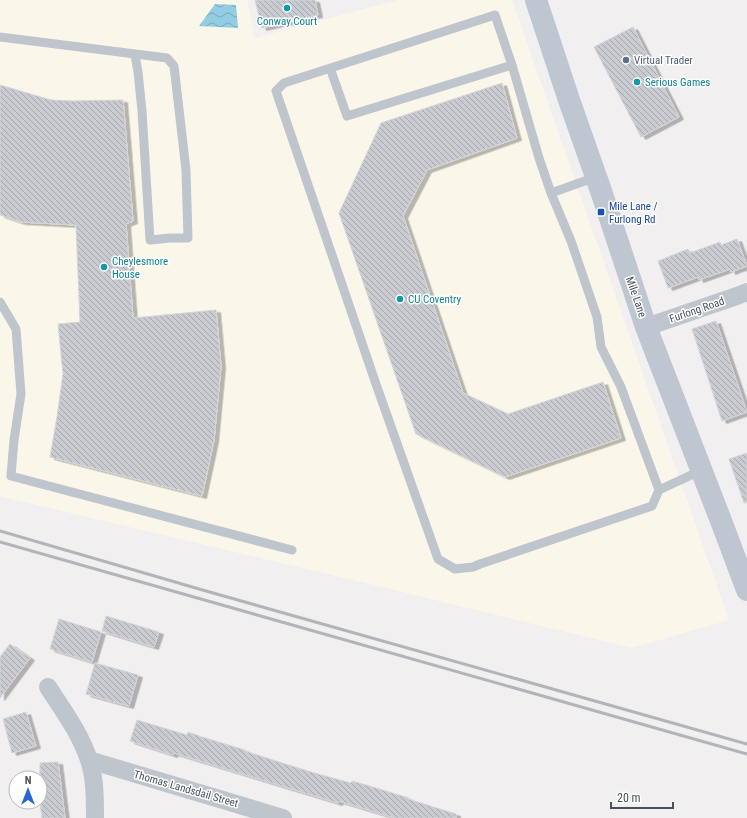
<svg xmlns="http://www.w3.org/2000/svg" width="747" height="818" font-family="'Roboto Condensed',sans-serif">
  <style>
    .commercial { fill: #faf7ea }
    .water { fill: url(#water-waves) }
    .building { fill: url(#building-back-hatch); stroke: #d3d5da; filter: url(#shadow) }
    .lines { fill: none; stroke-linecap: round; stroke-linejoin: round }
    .lane { stroke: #bfc5cc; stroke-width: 9 }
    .street { stroke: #bfc5cc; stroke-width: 18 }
    .secondary { stroke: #bec6d1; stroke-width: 22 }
    .rail { stroke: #b2b4b9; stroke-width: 3 }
    .culture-dot { fill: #0f9aa8; stroke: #fff; stroke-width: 1.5 }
    .service-dot { fill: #5c6f8a; stroke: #fff; stroke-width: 1.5 }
    .transit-dot { fill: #1a4fb4; stroke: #fff; stroke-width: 1.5 }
    .labels { text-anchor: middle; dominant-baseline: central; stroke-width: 3; stroke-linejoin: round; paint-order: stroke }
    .culture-label { font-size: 11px; fill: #0d838f; stroke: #fff; text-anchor: start }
    .service-label { font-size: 11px; fill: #4e5e75; stroke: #fff; text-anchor: start }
    .transit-label { font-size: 11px; fill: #164399; stroke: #fff; text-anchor: start }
    .street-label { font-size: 11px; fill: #49515b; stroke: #fff }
  </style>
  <defs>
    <pattern id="water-waves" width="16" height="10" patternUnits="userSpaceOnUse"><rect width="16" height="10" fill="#92cde4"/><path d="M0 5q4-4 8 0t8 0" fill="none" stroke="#79a9bc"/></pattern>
    <pattern id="building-back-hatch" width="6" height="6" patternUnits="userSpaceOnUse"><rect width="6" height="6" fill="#c9cbd1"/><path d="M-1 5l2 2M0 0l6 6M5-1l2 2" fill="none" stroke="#a5a7ad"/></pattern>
    <filter id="shadow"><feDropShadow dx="4.5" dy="2.5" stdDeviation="0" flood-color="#0004"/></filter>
  </defs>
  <rect width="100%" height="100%" fill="#f1efef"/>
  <path class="commercial" d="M0 0H247L255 38 398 0H512L729 620 632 648 378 586 7 498 0 496Z"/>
  <path class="water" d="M215 4 236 5 238 28 199 26Z"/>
  <path class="building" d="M255 0H315L318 15 262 28Z
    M633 27 679 117 641 137 594 47Z
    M502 83 517 138 427 170 403 216 463 393 508 414 603 382 621 438 505 477 416 434 339 213 381 123Z
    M0 85 51 100 72 101 123 100 133 221 126 224 133 318 216 310 221 366 214 440 202 496 50 457 57 417 63 374 58 324 80 322 76 225 21 222 0 215Z
    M737 239 747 266 731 272 730 269 699 280 698 277 668 288 658 261 688 249 690 253 720 242 721 245Z
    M716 321 747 412 722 421 692 329Z
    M747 453V502L744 503 729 459Z
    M106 616 159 632 154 647 102 631Z
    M59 619 101 632 92 662 50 649Z
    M10 644 30 658 0 698V657Z
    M95 663 138 675 129 706 86 694Z
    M26 712 36 746 12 753 3 719Z
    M137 720 187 735 188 732 202 737 245 750V751L279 762 311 772 351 783 352 781 366 785 409 798 408 799 456 814V818H395L339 801 338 803 282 786 174 753 173 755 130 741Z
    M58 762 65 818H42L40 802V763Z"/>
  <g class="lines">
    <path class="lane" d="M0 37 167 58 174 66 186 170 188 238H170L150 240 142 111 138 72 135 55
      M512 65 539 158 551 193 571 241 597 317 601 347 621 387 659 490
      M330 68 347 116 512 65 495 15 284 83 276 91 377 387 438 559 455 569 473 567 480 564 652 506 659 490 702 470
      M551 193 596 177
      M0 302 16 329 21 394 14 440 11 476 292 550"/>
    <path class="street" d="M646 327 737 296 747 292
      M48 687C63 710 80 733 89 760 95 778 95 799 95 818
      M89 760 283 818"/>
    <path class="secondary" d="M536 0 569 100 600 188 646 327 723 526 747 590"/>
    <path class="rail" d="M0 531 206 591 747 744
      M0 542 747 754"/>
  </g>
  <g class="culture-dot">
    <circle cx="287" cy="8" r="4"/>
    <circle cx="637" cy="82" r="4"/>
    <circle cx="104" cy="267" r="4"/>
    <circle cx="400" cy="299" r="4"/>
  </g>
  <circle class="service-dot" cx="626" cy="60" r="4"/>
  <rect class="transit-dot" x="597" y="208" width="8" height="8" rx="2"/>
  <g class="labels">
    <g class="culture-label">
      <text x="287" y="21" text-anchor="middle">Conway Court</text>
      <text x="645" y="82">Serious Games</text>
      <text x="112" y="261">Cheylesmore<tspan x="112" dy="13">House</tspan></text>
      <text x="408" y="299">CU Coventry</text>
    </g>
    <g class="service-label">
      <text x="634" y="60">Virtual Trader</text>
    </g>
    <g class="transit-label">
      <text x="609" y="206">Mile Lane /<tspan x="609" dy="13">Furlong Rd</tspan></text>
    </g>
    <g class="street-label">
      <text transform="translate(636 297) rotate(71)">Mile Lane</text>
      <text transform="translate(697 310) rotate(-19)">Furlong Road</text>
      <text transform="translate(186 789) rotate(16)">Thomas Landsdail Street</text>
    </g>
  </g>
  <g transform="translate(28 790)"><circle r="19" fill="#ffffff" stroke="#b6b9bd"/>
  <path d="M0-3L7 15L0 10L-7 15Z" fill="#2965d1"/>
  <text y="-6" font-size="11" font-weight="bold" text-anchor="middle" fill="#49515b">N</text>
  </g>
  <path d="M611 802v6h62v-6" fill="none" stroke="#49515b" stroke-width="2"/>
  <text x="617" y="802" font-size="12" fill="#49515b" stroke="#ffffff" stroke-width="3" paint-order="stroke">20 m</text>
</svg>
